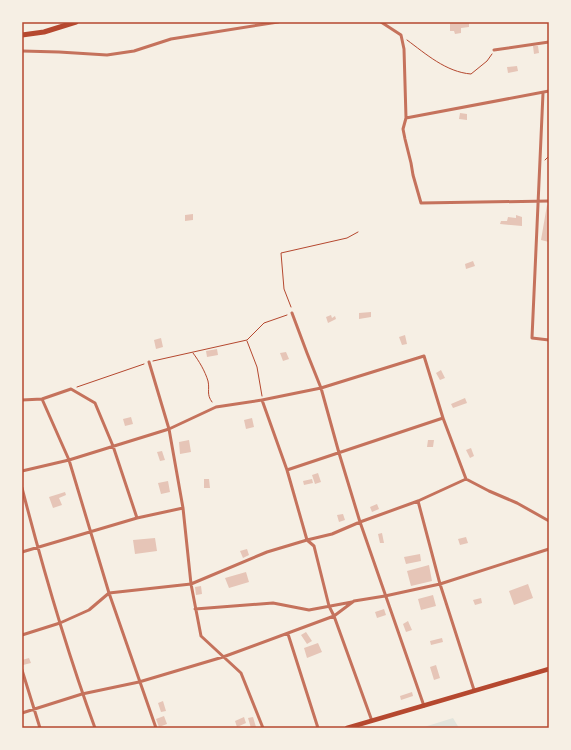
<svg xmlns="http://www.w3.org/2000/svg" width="571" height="750" font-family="Inter,sans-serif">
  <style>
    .green { fill: #e2e4dc }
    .building { fill: #e6c5b7 }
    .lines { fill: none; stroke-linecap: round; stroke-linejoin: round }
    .path { stroke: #b5482f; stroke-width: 1 }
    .minor { stroke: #c5725c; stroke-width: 3 }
    .secondary { stroke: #b5482f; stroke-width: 4.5 }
    .primary { stroke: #b5482f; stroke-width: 5 }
    .neatline { fill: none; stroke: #b5482f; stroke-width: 1.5 }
  </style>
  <rect width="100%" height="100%" fill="#f6efe4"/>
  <path class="green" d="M453 718 459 728H421Z"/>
  <path class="building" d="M469 22V27L461 28V33L455 34 454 31H450V23Z
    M533 46H538L539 53 534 54Z
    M517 66 518 71 508 73 507 67Z
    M460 113 467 114V120L459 119Z
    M547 205 549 206V242L541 240Z
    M193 214V220L185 221V215Z
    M516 215 522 217V226L500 224 501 221H507L508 217 516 218Z
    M473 261 475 266 466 269 465 264Z
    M371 312V317L359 319V313Z
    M331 315 332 318 335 316 336 319 328 323 326 317Z
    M405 335 407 344 402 345 399 337Z
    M161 338 163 347 156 349 154 340Z
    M217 349 218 355 207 357 206 351Z
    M286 352 289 359 283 361 280 353Z
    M441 370 445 378 440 380 436 373Z
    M465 398 467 403 453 408 451 404Z
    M131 417 133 424 125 426 123 419Z
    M252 418 254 427 246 429 244 420Z
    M189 440 191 452 180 454 179 442Z
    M428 440H434L433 447H427Z
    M471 448 474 456 470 458 466 450Z
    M162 451 165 460 160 461 157 452Z
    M318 473 321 482 315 484 312 475Z
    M204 479H209L210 488H204Z
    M312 479 313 483 304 485 303 481Z
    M168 481 170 492 161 494 158 483Z
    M65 492 66 495 59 498 62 505 53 508 49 497Z
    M377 504 379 509 372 512 370 507Z
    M343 514 345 520 339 522 337 515Z
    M382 533 384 543H380L378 534Z
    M466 537 468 543 460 545 458 539Z
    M155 538 157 551 135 554 133 540Z
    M247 549 249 555 243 558 240 551Z
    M420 554 421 561 406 564 404 557Z
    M429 565 432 581 411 586 407 571Z
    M246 572 249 582 229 588 225 578Z
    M528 584 533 598 514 605 509 591Z
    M201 586 202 594 196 595 195 587Z
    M433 595 436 606 421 610 418 599Z
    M481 598 482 603 475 605 473 600Z
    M384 609 386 615 377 618 375 612Z
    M408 621 412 630 406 632 403 624Z
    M306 632 312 641 307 644 301 635Z
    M442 638 443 642 431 645 430 641Z
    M318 643 322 652 307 658 304 648Z
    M29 658 31 663 23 665 22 660Z
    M436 665 440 678 434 680 430 667Z
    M412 692 413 696 401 700 400 696Z
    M163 701 166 711 161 712 158 703Z
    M164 716 167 724 159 727 156 719Z
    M244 717 246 723 237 727 235 721Z
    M253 717 256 727 254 728H251L248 718Z"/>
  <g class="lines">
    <path class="path" d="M407 40C426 54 446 72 471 74L487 61 492 54
      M545 160 549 156
      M291 307 284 289 281 253 347 238 358 232
      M247 341 257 367 262 396
      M193 353C199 361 205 371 208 381 210 390 206 394 212 402
      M153 361 247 340 264 323 287 315
      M77 387 144 364"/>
    <path class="minor" d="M381 22 401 35 404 49 406 118 403 129 405 139 411 163 413 175 421 203 549 201
      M494 50 549 42
      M22 51 59 52 107 55 134 51 171 39 278 22
      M543 93 532 338 549 340
      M406 118 549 91
      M292 313 307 353 321 388 339 453 360 522 424 706
      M149 362 169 429 183 508 191 584 201 636 241 673 263 728
      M42 399 69 460 109 593 156 728
      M22 400 42 399 71 389 95 403 113 446 137 518
      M262 400 287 470 307 540 314 546 329 606 334 616 372 721
      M443 418 466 479 489 491 517 503 549 521
      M22 471 69 460 169 429 216 407 262 400 321 388 424 356 443 418 287 470
      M22 488C43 569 66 649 95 728
      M418 501 440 584 474 690
      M22 552 137 518 183 508
      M195 609 273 603 309 610 352 602
      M288 634 318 728
      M22 635 60 623 89 610 109 593 191 584 267 552 307 540 332 534 360 522 418 501 466 479
      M22 670 40 728
      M22 713 82 694 139 682 223 657 334 616 354 601 385 596 440 584 549 549"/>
    <path class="secondary" d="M347 728 549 669"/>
    <path class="primary" d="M22 35 44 32 76 22"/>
  </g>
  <rect width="571" height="750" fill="none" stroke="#f6efe4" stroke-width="46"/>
  <rect x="23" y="23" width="525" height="704" class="neatline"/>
</svg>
